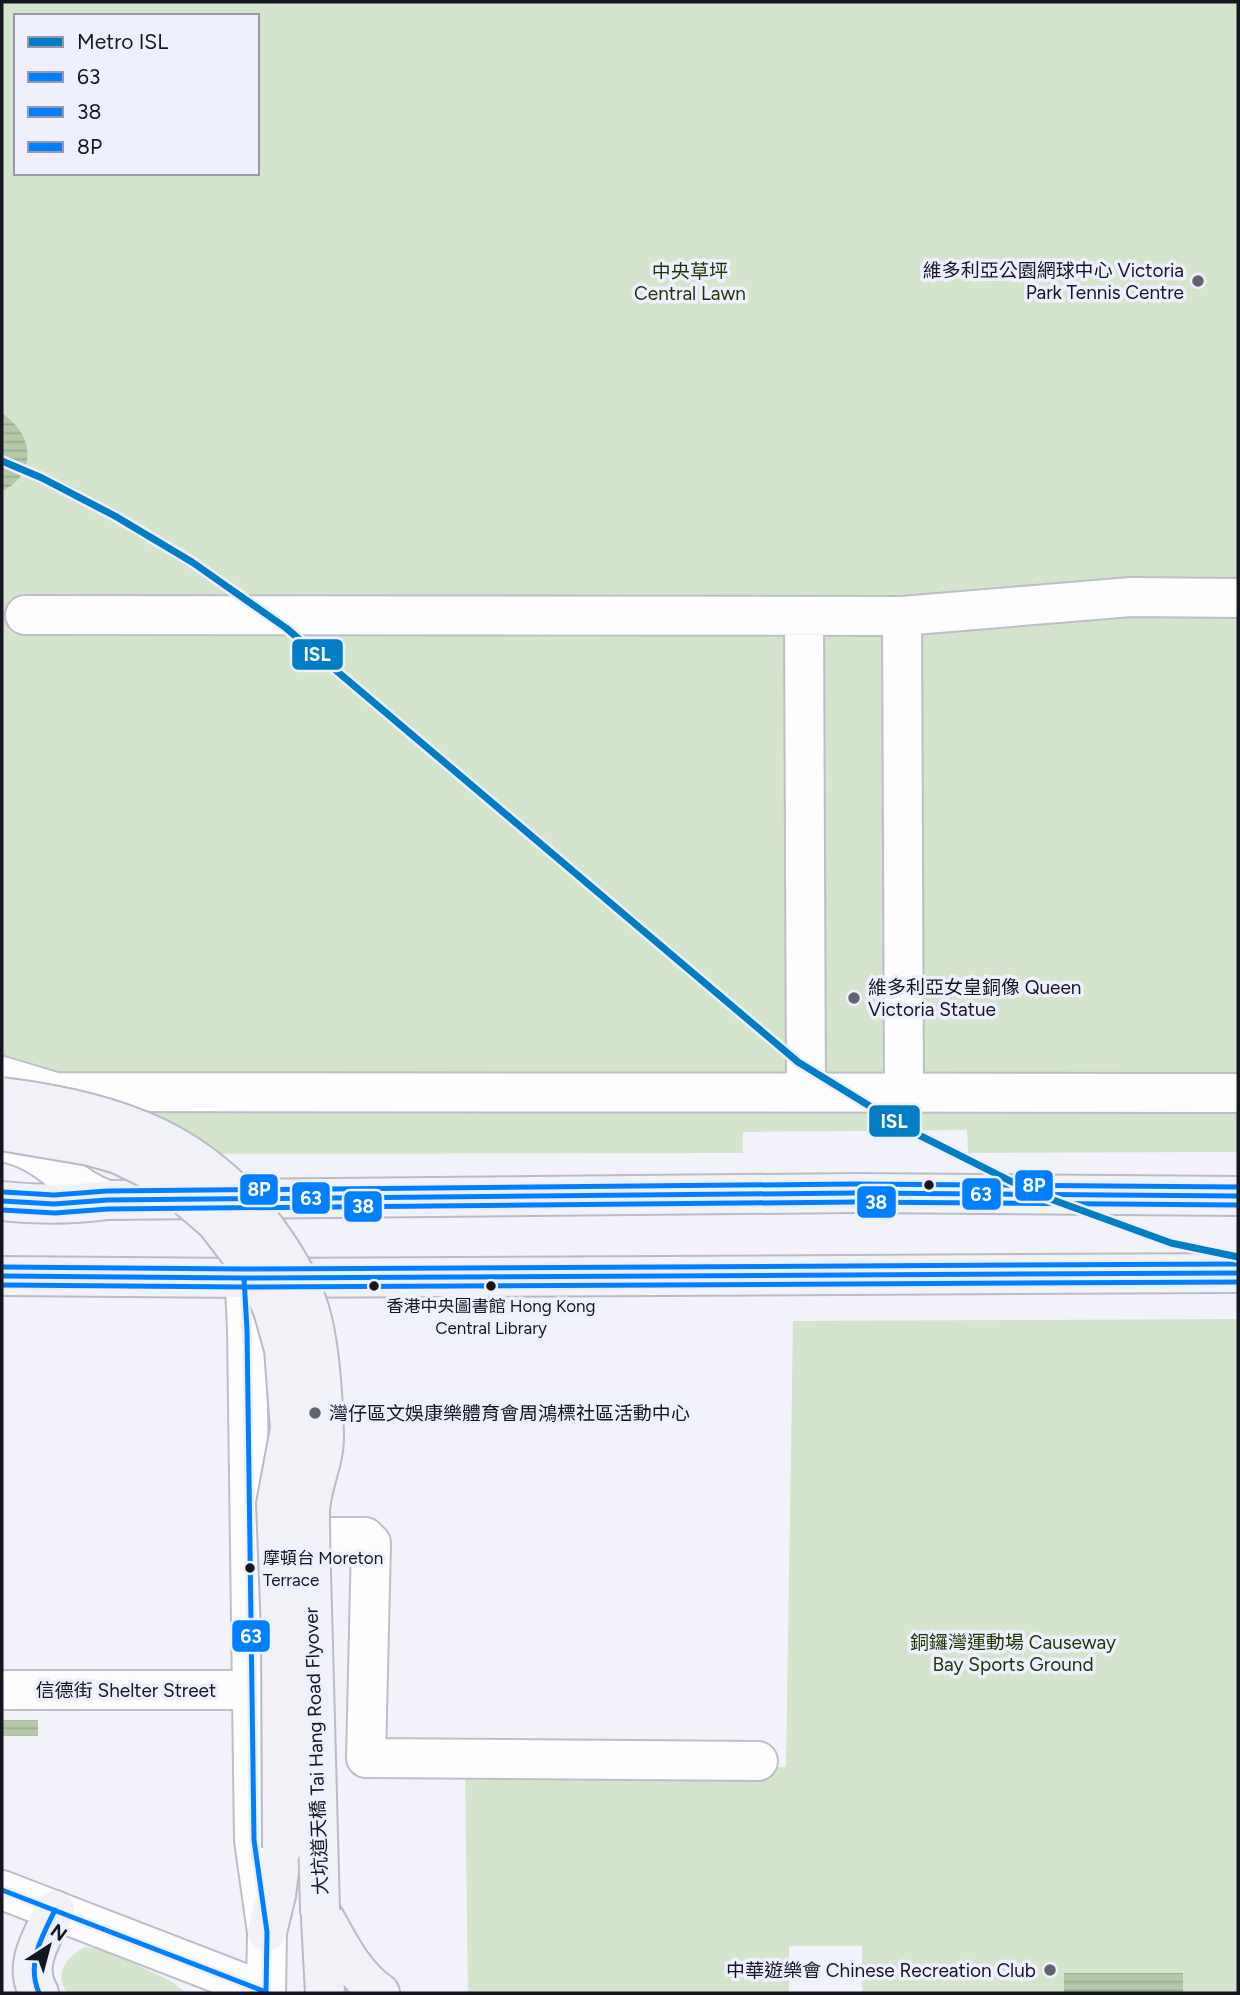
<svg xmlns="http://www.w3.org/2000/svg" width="1240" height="1995" font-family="Figtree,'Noto Sans TC',sans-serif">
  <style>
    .park { fill: #d5e4cc; fill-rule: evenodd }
    .water { fill: url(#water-rules) }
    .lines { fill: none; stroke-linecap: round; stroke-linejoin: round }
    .minor-casing { stroke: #bdbec7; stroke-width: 42 }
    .major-casing { stroke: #b9bac6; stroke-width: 42 }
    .minor { stroke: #fdfdfe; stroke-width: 38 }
    .major { stroke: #f1f2f7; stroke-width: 38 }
    .major-bridge-casing { stroke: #b9bac6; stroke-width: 42; stroke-linecap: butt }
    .major-bridge { stroke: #f1f2f7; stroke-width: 38 }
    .bus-1-casing { stroke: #eef0fe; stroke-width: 10 }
    .bus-2-casing { stroke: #eef0fe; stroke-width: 10 }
    .bus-3-casing { stroke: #eef0fe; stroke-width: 10 }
    .bus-1 { stroke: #0080ff; stroke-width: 5 }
    .bus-2 { stroke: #0080ff; stroke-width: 5 }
    .bus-3 { stroke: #0080ff; stroke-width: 5 }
    .metro-1-casing { stroke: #eef0fe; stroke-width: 12 }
    .metro-1 { stroke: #007dc5; stroke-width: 7 }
    .poi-dot { fill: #62636e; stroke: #eef0fe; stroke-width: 2.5 }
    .bus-dot { fill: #151622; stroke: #eef0fe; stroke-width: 2.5 }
    .labels { text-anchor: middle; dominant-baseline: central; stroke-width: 7; stroke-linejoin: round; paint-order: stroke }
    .bus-label { font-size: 17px; fill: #151622; stroke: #eef0fe }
    .poi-label { font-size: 19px; fill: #151622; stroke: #eef0fe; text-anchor: end }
    .park-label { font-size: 19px; fill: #1d3300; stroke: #eef0fe }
    .street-label { font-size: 19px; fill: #151622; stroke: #eef0fe }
    .line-badge { stroke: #eef0fe; stroke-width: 2.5 }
    .badge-label { font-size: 19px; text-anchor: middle; font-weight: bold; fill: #fff }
  </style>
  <defs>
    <pattern id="water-rules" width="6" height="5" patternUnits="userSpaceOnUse" patternTransform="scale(1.75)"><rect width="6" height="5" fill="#b5c8a8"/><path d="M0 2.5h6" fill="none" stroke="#9bab90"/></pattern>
  </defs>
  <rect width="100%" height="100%" fill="#f2f3fa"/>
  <path class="park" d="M2 2H1238V1152L968 1153 967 1130 743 1132V1153L157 1154 2 1121ZM16 16H257V173H16Z
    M1238 1319V1993H862V1946H789V1992L468 1993 465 1769 786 1767 793 1321Z
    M85 1947 102 1949 169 1980 187 1993H67C53 1972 67 1957 85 1947Z"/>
  <path class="water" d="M2 414C33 432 39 474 2 491Z
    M2 1720H38V1736H2Z
    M1064 1973H1183V1993H1064Z"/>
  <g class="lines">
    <g class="minor-casing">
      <path id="minor" d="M25 615 902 616 1131 597 1238 598
        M804 616 806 1092
        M902 616 904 1093
        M2 1076 55 1092 1238 1093
        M2 1142C51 1151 64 1185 107 1200
        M243 1244 247 1330 254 1840 267 1932 266 1993
        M276 1537H365L371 1543 366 1758 758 1761
        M2 1690H251
        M2 1890 266 1992"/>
    </g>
    <g class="major-casing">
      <path id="major" d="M2 1201C38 1205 71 1205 107 1200L856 1193 1238 1196
        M2 1276 244 1278 1238 1273
        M320 1910C337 1939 351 1973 380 1993
        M321 1919 325 1993
        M267 1932 276 1895 282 1848
        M39 1993C22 1965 43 1936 55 1910"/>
    </g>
    <use href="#minor" class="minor"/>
    <use href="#major" class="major"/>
    <g class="major-bridge-casing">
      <path id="major-bridge" d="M2 1097C116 1111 205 1141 273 1239 290 1263 305 1291 312 1319 321 1356 323 1398 324 1435 325 1461 310 1487 310 1513 310 1557 312 1601 313 1645 316 1734 318 1822 320 1910
        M2 1131 90 1146 118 1154 145 1167 172 1184 215 1221 259 1278 273 1310 284 1349 290 1429 276 1504 281 1632 282 1848"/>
    </g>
    <use href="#major-bridge" class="major-bridge"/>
    <g class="bus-1-casing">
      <path id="bus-1" d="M2 1201 54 1204 107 1200 856 1193 1238 1196
        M2 1276 244 1278 1238 1273
        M244 1278 247 1330 254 1840 267 1932 266 1993
        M2 1890 266 1992
        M39 1993C26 1963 42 1937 55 1910"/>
    </g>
    <g class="bus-2-casing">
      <path id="bus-2" d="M2 1210 55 1213 108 1209 856 1202 1238 1205
        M2 1285 244 1287 1238 1282"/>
    </g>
    <g class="bus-3-casing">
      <path id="bus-3" d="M3 1192 54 1195 107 1191 856 1184 1238 1187
        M2 1267 244 1269 1238 1264"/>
    </g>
    <use href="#bus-1" class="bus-1"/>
    <use href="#bus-2" class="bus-2"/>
    <use href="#bus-3" class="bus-3"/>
    <g class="metro-1-casing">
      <path id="metro-1" d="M2 461 42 478 115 516 192 562 286 628 798 1062 907 1129 1034 1193 1171 1243 1238 1257"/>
    </g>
    <use href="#metro-1" class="metro-1"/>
  </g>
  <g class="poi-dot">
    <circle cx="1198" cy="281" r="7"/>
    <circle cx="854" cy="998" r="7"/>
    <circle cx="315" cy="1413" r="7"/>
    <circle cx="1050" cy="1970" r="7"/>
  </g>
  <g class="bus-dot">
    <circle cx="929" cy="1185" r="6"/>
    <circle cx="374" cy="1286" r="6"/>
    <circle cx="491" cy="1286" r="6"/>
    <circle cx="250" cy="1568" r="6"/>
  </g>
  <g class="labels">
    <g class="bus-label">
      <text x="491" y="1306">香港中央圖書館 Hong Kong<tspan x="491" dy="22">Central Library</tspan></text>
      <text x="263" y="1558" text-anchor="start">摩頓台 Moreton<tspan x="263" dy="22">Terrace</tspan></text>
    </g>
    <g class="poi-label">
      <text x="1184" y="270">維多利亞公園網球中心 Victoria<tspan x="1184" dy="22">Park Tennis Centre</tspan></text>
      <text x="868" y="987" text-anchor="start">維多利亞女皇銅像 Queen<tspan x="868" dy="22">Victoria Statue</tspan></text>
      <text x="329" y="1413" text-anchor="start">灣仔區文娛康樂體育會周鴻標社區活動中心</text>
      <text x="1036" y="1970">中華遊樂會 Chinese Recreation Club</text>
    </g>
    <g class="park-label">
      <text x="690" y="271">中央草坪<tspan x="690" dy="22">Central Lawn</tspan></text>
      <text x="1013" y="1642">銅鑼灣運動場 Causeway<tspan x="1013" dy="22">Bay Sports Ground</tspan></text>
    </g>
    <g class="street-label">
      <text x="126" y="1690">信德街 Shelter Street</text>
      <text transform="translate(316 1751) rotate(-92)">大坑道天橋 Tai Hang Road Flyover</text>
    </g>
  </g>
  <g class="line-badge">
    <rect x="291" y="638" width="53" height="33" rx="7" fill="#007dc5"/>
    <rect x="868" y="1104" width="53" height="34" rx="7" fill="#007dc5"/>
    <rect x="1014" y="1169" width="40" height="33" rx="7" fill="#0080ff"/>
    <rect x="239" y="1173" width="40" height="33" rx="7" fill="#0080ff"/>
    <rect x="961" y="1177" width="41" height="34" rx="7" fill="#0080ff"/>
    <rect x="291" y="1181" width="40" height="34" rx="7" fill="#0080ff"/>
    <rect x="856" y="1185" width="41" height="34" rx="7" fill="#0080ff"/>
    <rect x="343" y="1190" width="40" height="33" rx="7" fill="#0080ff"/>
    <rect x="231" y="1619" width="40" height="34" rx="7" fill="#0080ff"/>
  </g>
  <g class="badge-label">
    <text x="317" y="661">ISL</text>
    <text x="894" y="1128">ISL</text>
    <text x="1034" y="1192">8P</text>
    <text x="259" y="1196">8P</text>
    <text x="981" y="1201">63</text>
    <text x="311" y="1205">63</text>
    <text x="876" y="1209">38</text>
    <text x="363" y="1213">38</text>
    <text x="251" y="1643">63</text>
  </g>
  <rect width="1240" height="1995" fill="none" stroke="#151622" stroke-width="7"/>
  <rect x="14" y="14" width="245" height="161" fill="#eef0fe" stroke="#9799a6" stroke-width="2"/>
  <rect x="28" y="37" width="35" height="10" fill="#007dc5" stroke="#9799a6" stroke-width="2"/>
  <text x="77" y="49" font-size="21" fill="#151622">Metro ISL</text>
  <rect x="28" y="72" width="35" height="10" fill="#0080ff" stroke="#9799a6" stroke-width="2"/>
  <text x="77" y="84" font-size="21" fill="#151622">63</text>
  <rect x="28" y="107" width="35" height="10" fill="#0080ff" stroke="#9799a6" stroke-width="2"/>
  <text x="77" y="119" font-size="21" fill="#151622">38</text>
  <rect x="28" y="142" width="35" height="10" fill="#0080ff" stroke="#9799a6" stroke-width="2"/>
  <text x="77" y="154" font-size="21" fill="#151622">8P</text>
  <g transform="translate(49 1946) rotate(36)" stroke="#eef0fe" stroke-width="5" paint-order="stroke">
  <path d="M0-5L12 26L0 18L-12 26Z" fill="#151622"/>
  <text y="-10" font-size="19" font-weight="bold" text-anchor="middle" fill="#151622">N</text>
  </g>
</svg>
